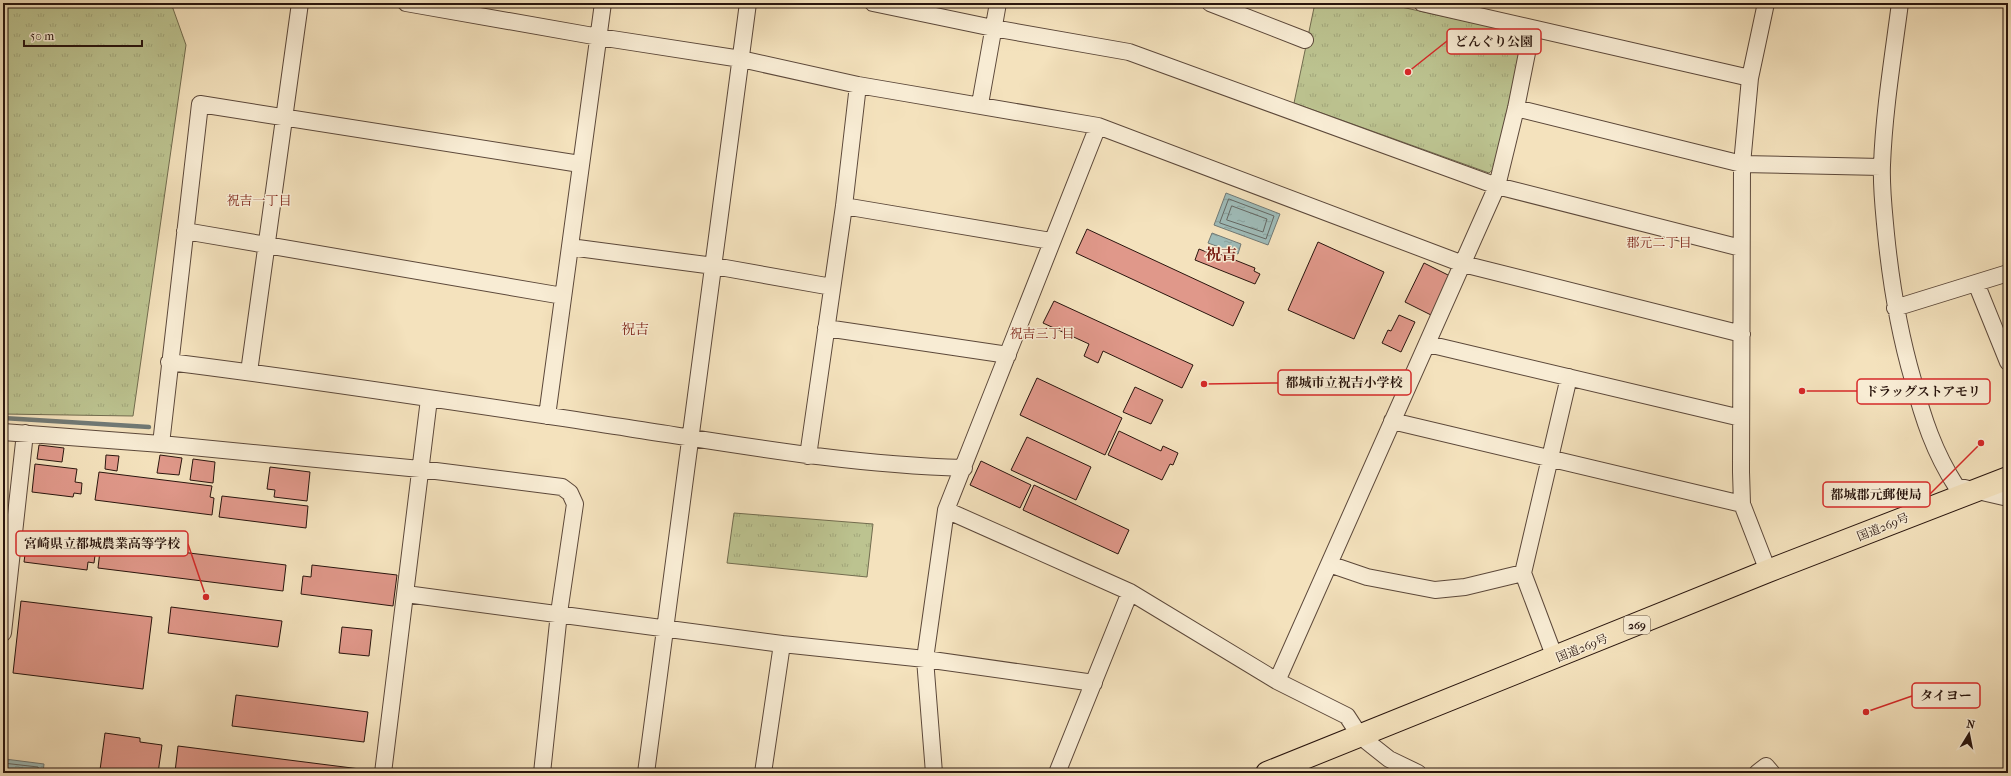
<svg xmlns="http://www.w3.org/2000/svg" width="2011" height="776" font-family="'IM FELL French Canon','Noto Serif JP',serif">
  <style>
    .park { fill: url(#park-tufts); stroke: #726c4f }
    .water { fill: url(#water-ripples); stroke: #707975 }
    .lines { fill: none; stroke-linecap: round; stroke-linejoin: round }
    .shore { stroke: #646864; stroke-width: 1 }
    .stream { stroke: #707975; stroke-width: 4.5 }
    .building { fill: #e0988a; stroke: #29150e }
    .minor-casing { stroke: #5c483a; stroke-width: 18 }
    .highway-casing { stroke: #29150e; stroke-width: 24 }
    .minor { stroke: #f8ecd4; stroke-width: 16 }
    .highway { stroke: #f4e2bd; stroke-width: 22 }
    .labels { text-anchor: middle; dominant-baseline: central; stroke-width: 3; stroke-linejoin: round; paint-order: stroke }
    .shield { fill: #f8ecd4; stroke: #675649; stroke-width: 1 }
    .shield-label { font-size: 11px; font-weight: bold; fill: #29150e }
    .street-label { font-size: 12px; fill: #29150e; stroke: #f8ecd4 }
    .neighbourhood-label { font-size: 13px; fill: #7a1f14; stroke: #f8ecd4 }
    .quarter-label { font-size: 14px; fill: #7a1f14; stroke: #f8ecd4 }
    .district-label { font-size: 16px; font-weight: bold; fill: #7a1f14; stroke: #f8ecd4 }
    .leader { fill: none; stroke: #d62828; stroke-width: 1.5 }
    .callout-dot { fill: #d62828; stroke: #f8ecd4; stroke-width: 1.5 }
    .callout { fill: #f8ecd4; stroke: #d62828; stroke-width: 1.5 }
    .callout-label { font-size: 13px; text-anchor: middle; font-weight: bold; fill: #29150e }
  </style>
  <defs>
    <pattern id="park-tufts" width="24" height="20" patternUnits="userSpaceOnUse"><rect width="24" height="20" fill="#bcc390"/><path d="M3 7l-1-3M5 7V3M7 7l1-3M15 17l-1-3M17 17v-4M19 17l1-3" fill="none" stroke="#a2a77b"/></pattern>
    <pattern id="water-ripples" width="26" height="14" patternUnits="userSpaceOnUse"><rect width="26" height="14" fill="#9fbcb9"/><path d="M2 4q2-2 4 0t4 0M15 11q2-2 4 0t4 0" fill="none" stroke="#89a19e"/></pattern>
  </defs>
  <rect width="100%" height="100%" fill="#f4e2bd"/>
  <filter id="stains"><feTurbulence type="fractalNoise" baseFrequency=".005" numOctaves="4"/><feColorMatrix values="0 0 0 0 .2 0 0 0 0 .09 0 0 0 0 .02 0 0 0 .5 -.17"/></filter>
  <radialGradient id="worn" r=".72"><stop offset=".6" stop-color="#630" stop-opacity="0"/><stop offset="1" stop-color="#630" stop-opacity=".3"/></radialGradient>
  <path class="park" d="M3 3H171L186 45 133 416 3 414Z
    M1315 3H1383L1520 33 1522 41 1497 166 1489 173 1294 103Z
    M734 513 873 524 867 577 727 563Z"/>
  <path class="water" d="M1226 193 1280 214 1268 245 1214 225Z
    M1212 233 1241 244 1238 254 1208 243Z
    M5 759 44 764 43 773H3Z"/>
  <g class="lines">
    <path class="shore" d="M1229 199 1274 216 1266 239 1220 223Z
      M1232 206 1267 219 1263 232 1227 220Z
      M3 763 38 767 40 773"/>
    <path class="stream" d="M3 418 149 427"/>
  </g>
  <path class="building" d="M1087 229 1244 302 1233 326 1076 253Z
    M1318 242 1384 272 1354 339 1288 310Z
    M1199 249 1214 255 1215 252 1255 268 1254 271 1260 274 1255 284 1195 260Z
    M1424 263 1450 276 1431 315 1405 302Z
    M1054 301 1193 365 1182 388 1103 351 1098 363 1084 356 1089 344 1043 323Z
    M1399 315 1415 322 1401 352 1382 343 1388 330 1391 331Z
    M1037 378 1122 418 1105 455 1020 415Z
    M1135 387 1163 400 1151 424 1123 412Z
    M1119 431 1161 451 1163 446 1178 453 1173 465 1170 464 1162 480 1108 455Z
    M1027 437 1091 467 1076 500 1011 470Z
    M39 445 64 448 62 462 37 459Z
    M106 455 119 456 117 471 105 469Z
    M160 455 182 458 179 475 157 473Z
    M193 459 215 462 213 483 190 480Z
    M981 461 1031 485 1020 508 970 485Z
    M35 464 77 469 75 482 82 483 81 494 74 493 73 497 32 492Z
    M270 467 310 472 307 501 274 497 275 490 267 489Z
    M99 472 212 486 210 497 214 498 212 515 95 500Z
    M1034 485 1129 530 1118 554 1023 510Z
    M222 496 308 506 306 528 219 517Z
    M28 532 97 540 94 563 88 562 87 570 24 562Z
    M101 542 286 565 283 591 98 568Z
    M312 565 397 575 393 606 301 594 303 576 311 577Z
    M21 601 152 617 143 689 13 673Z
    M171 607 282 621 278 647 168 633Z
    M342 627 372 630 369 656 339 653Z
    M236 695 368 712 364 742 232 726Z
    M105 733 140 738V742L162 745 158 773H123L100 770Z
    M178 746 360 769 359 773 175 772Z"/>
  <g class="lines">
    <g class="minor-casing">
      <path id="minor" d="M406 3 599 37 741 59 858 85 1098 126 1463 264 1742 334
        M873 3 993 28 1129 52 1497 186 1741 248
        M1210 3 1305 40
        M1422 3 1750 78
        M1766 3 1750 78 1742 164 1741 472 1742 504 1768 571
        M1900 3C1893 57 1884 111 1882 165 1881 188 1884 212 1886 234 1891 284 1899 332 1913 380 1923 418 1934 452 1956 486L2008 498
        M980 104 998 3
        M1516 108 1742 164 1881 167
        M844 206 1051 241
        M185 231 563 296
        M570 247 714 266 832 287
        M1976 283 2008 362
        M1895 308 2008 273
        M826 328 1008 355
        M1428 344 1741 418
        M169 362C322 381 475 405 628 428 739 445 850 465 964 468
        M249 372 300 3
        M547 416 603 3
        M1392 421 1742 504
        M3 432 161 444 420 469 562 487 570 493 575 504 559 613 542 773
        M161 444 200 104 580 164
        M808 456 844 206 858 85
        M946 510 1130 592 1277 681 1347 716 1360 736 1389 759 1418 773
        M1329 564 1367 577 1435 590 1465 587 1523 573 1569 377
        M1523 573 1555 658
        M406 594 782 644 925 659 1094 683
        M3 633 25 433
        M1277 681 1497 186 1516 108 1532 28
        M383 773 429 399
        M646 773 748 3
        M763 773 782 644
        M934 773 925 659 946 510 1098 126
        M1057 773 1130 592
        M1757 773 1766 766 1772 773"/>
    </g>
    <g class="highway-casing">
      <path id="highway" d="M1267 773 1768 571 2008 478"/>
    </g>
    <use href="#minor" class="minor"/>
    <use href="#highway" class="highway"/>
  </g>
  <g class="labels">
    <rect class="shield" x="1624" y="616" width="26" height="18" rx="3"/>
    <g class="shield-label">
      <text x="1637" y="625">269</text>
    </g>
    <g class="street-label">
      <text transform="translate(1883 527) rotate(-22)">国道269号</text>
      <text transform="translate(1582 648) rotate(-22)">国道269号</text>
    </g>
    <g class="neighbourhood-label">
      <text x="259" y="200">祝吉一丁目</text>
      <text x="1659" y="242">郡元二丁目</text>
      <text x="1042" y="333">祝吉三丁目</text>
    </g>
    <g class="quarter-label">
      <text x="635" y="329">祝吉</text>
    </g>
    <g class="district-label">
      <text x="1221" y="254">祝吉</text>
    </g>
  </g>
  <path class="leader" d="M1408 72L1447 41M1204 384L1278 383M1802 391L1857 391M1981 443L1930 494M206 597L188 544M1866 712L1912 696"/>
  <g class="callout-dot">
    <circle cx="1408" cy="72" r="4"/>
    <circle cx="1204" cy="384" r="4"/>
    <circle cx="1802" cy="391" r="4"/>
    <circle cx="1981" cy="443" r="4"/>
    <circle cx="206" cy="597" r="4"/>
    <circle cx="1866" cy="712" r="4"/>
  </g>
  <g class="callout">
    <rect x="1447" y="29" width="94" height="25" rx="4"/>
    <rect x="1278" y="370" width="133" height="25" rx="4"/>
    <rect x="1857" y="379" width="133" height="25" rx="4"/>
    <rect x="1823" y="482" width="107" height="25" rx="4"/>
    <rect x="16" y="531" width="172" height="25" rx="4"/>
    <rect x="1912" y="683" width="68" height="25" rx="4"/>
  </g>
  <g class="callout-label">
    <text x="1494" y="46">どんぐり公園</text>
    <text x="1344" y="387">都城市立祝吉小学校</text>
    <text x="1923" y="396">ドラッグストアモリ</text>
    <text x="1876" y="499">都城郡元郵便局</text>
    <text x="102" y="548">宮崎県立都城農業高等学校</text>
    <text x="1946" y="700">タイヨー</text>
  </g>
  <rect width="2011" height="776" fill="none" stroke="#f4e2bd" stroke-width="16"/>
  <rect x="4" y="4" width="2003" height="768" fill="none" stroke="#29150e" stroke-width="2"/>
  <rect x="8" y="8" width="1995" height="760" fill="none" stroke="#29150e"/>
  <g transform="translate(1969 734) rotate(10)" stroke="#f8ecd4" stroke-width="3" paint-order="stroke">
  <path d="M0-3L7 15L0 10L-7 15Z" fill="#29150e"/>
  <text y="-6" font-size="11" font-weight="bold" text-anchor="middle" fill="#29150e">N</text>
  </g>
  <path d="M24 40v6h118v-6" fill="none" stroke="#29150e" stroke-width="2"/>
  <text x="30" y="40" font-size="12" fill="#29150e" stroke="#f8ecd4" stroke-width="3" paint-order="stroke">50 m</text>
  <rect width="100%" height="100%" filter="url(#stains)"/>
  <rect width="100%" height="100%" fill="url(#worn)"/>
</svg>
